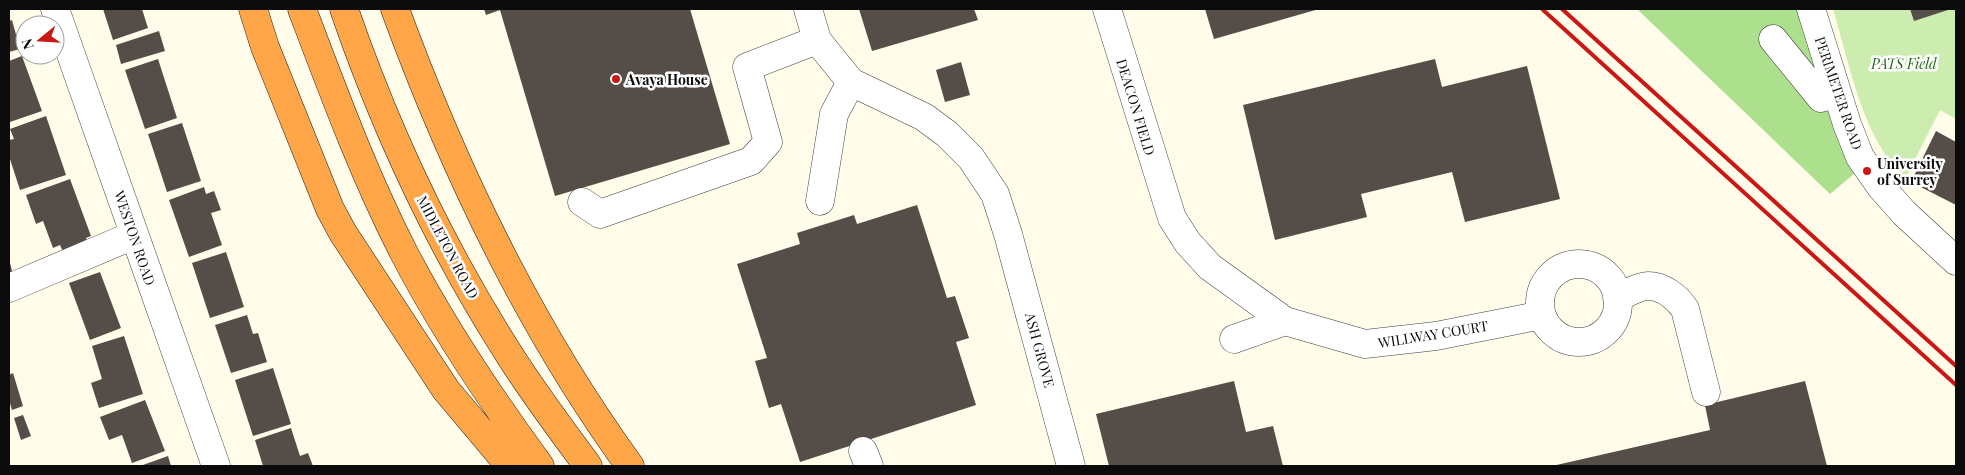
<svg xmlns="http://www.w3.org/2000/svg" width="1965" height="475" font-family="'Playfair Display',serif">
  <style>
    .green { fill: #ccedaf }
    .forest { fill: #ade08d }
    .building { fill: #554d47 }
    .lines { fill: none; stroke-linecap: round; stroke-linejoin: round }
    .minor-casing { stroke: #3e3e3e; stroke-width: 29 }
    .highway-casing { stroke: #1c1c1c; stroke-width: 29 }
    .minor { stroke: #fff; stroke-width: 28 }
    .highway { stroke: #ffa748; stroke-width: 28 }
    .rail { stroke: #c91815; stroke-width: 4 }
    .poi-dot { fill: #c91815; stroke: #fff; stroke-width: 2 }
    .labels { text-anchor: middle; dominant-baseline: central; stroke-width: 5; stroke-linejoin: round; paint-order: stroke }
    .park-label { font-size: 14px; font-style: italic; fill: #226916; stroke: #fff }
    .poi-label { font-size: 14px; font-weight: bold; fill: #0b0b0b; stroke: #fff; text-anchor: start }
    .street-label { font-size: 14px; fill: #0b0b0b; stroke: #fff }
  </style>
  <rect width="100%" height="100%" fill="#fffcea"/>
  <path class="green" d="M1833 9H1956V119L1940 110 1905 179C1862 137 1850 65 1833 9Z"/>
  <path class="forest" d="M1637 9H1798L1855 173 1830 194Z"/>
  <path class="building" d="M103 9H142L148 28 113 40Z
    M484 9H690L730 144 555 196 500 10 486 15Z
    M859 9H974L978 20 872 51Z
    M1205 9H1319L1214 39Z
    M1910 9H1951L1914 21Z
    M12 20 20 49 9 52V21Z
    M159 31 165 51 121 64 116 45Z
    M22 56 42 111 10 122 9 61Z
    M158 59 177 118 145 129 125 70Z
    M1435 59 1442 87 1527 66 1560 199 1465 222 1452 172 1361 194 1367 217 1275 240 1243 105Z
    M961 62 970 95 945 102 936 70Z
    M46 116 66 175 20 190 9 156V140L14 139 10 129Z
    M182 123 201 181 167 192 148 134Z
    M1936 131 1956 142V205L1911 182Z
    M70 179 91 236 86 238 88 245 64 254 60 245 53 248 43 221 36 224 26 195Z
    M204 187 206 194 214 191 221 210 211 213 222 245 189 257 169 200Z
    M917 205 947 298 955 296 969 338 956 342 976 405 800 462 781 404 769 408 755 361 767 358 737 264 800 244 797 233 854 215 857 224Z
    M226 252 244 307 210 318 192 263Z
    M9 259 13 275 9 276Z
    M100 272 121 328 90 340 69 283Z
    M247 315 253 334 258 333 267 362 231 373 215 325Z
    M124 336 143 394 99 408 91 383 102 379 92 346Z
    M273 368 291 424 253 436 235 380Z
    M13 373 23 406 12 410 9 400V375Z
    M1234 381 1246 432 1273 426 1283 466H1109L1096 414Z
    M1805 381 1827 466H1552L1710 430 1705 405Z
    M145 400 165 451 132 463 122 435 109 440 100 417Z
    M23 415 31 436 21 440 14 418Z
    M291 428 300 456 308 453 313 466H263L255 440Z
    M168 456 171 466H140Z"/>
  <g class="lines">
    <g class="minor-casing">
      <path id="minor" d="M55 9 216 466
        M808 9 817 40 851 82 924 117 947 134 971 158 995 194 1008 234 1071 466
        M1107 9 1172 218 1188 243 1210 267 1285 321 1365 344 1436 336 1542 315
        M1811 9 1847 124 1860 157 1881 187 1904 213 1956 261
        M1773 39 1821 98 1837 93
        M820 201 834 114 851 82
        M582 202 600 214 751 161 768 142 747 67 817 40
        M1540 303a39 39 0 1 1 78 0a39 39 0 1 1-78 0Z
        M9 288 134 235
        M1617 297C1626 294 1639 286 1648 286 1663 286 1677 297 1685 309L1706 392
        M1234 339 1285 321
        M863 451 869 466"/>
    </g>
    <g class="highway-casing">
      <path id="highway" d="M253 9 265 47 330 209 343 233 446 390 510 466
        M302 9C333 91 364 175 404 253 443 328 490 398 540 466
        M344 9C385 128 439 244 507 351 532 391 560 428 588 466
        M395 9C454 170 529 327 630 466"/>
    </g>
    <use href="#minor" class="minor"/>
    <use href="#highway" class="highway"/>
    <path class="rail" d="M1542 9 1956 385
      M1562 9 1956 366"/>
  </g>
  <g class="poi-dot">
    <circle cx="616" cy="79" r="5"/>
    <circle cx="1867" cy="171" r="5"/>
  </g>
  <g class="labels">
    <g class="park-label">
      <text x="1904" y="63">PATS Field</text>
    </g>
    <g class="poi-label">
      <text x="626" y="79">Avaya House</text>
      <text x="1877" y="163">University<tspan x="1877" dy="16">of Surrey</tspan></text>
    </g>
    <g class="street-label">
      <text transform="translate(1839 93) rotate(71)">PERIMETER ROAD</text>
      <text transform="translate(1136 107) rotate(73)">DEACON FIELD</text>
      <text transform="translate(135 238) rotate(71)">WESTON ROAD</text>
      <text transform="translate(448 247) rotate(62)">MIDLETON ROAD</text>
      <text transform="translate(1433 334) rotate(-9)">WILLWAY COURT</text>
      <text transform="translate(1040 350) rotate(75)">ASH GROVE</text>
    </g>
  </g>
  <rect width="1965" height="475" fill="none" stroke="#0b0b0b" stroke-width="20"/>
  <g transform="translate(40 40) rotate(252)"><circle r="24" fill="#ffffff" stroke="#9d9d9d"/>
  <path d="M0-4L9 19L0 12L-9 19Z" fill="#c91815"/>
  <text y="-8" font-size="14" font-weight="bold" text-anchor="middle" fill="#0b0b0b">N</text>
  </g>
</svg>
